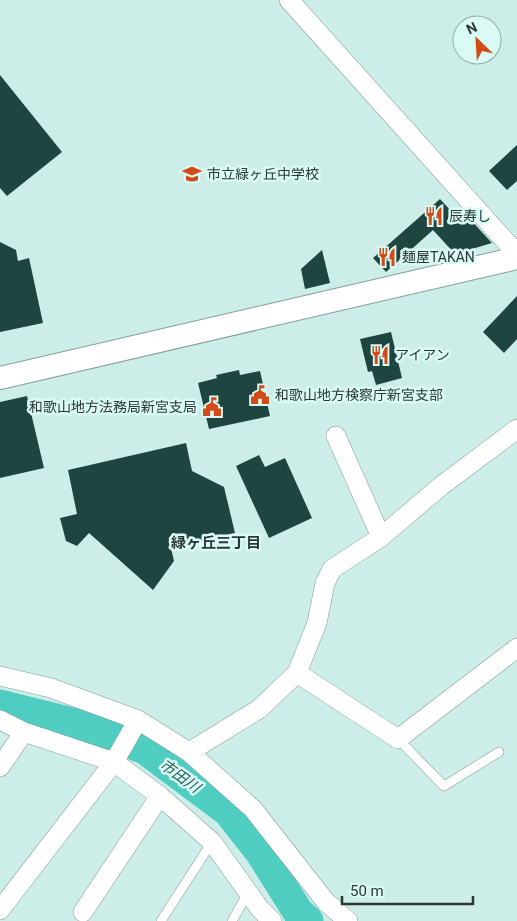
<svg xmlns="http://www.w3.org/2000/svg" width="517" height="921" font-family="Roboto,'Noto Sans JP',sans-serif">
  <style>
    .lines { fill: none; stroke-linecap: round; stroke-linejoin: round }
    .river { stroke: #4fcdc0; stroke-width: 31 }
    .building { fill: #1f4541 }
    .service-casing { stroke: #819e9a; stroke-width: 10 }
    .minor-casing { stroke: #819e9a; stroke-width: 20 }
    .tertiary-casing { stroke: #819e9a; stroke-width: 24 }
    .service { stroke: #fff; stroke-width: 9 }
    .minor { stroke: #fff; stroke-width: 19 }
    .tertiary { stroke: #fff; stroke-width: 22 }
    .labels { text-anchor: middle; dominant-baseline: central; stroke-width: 5; stroke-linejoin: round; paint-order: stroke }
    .poi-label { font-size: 14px; fill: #2b3736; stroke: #dafaf5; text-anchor: start }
    .neighbourhood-label { font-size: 15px; font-weight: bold; fill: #2b3736; stroke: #dafaf5 }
    .water-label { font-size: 15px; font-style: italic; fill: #295e58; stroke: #dafaf5 }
  </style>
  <rect width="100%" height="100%" fill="#cdede8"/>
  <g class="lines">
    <path class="river" d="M0 705 88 727 145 749 228 811 261 853 298 912 308 921"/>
  </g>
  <path class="building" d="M0 75 62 152 7 196 0 188Z
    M517 145V181L507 190 489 171Z
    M440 199 464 225 470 219 492 243 455 254 433 230 386 272 373 258Z
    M0 242 16 250 18 261 29 258 43 323 0 332Z
    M322 250 330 283 305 289 301 269Z
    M517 296V339L504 353 483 332Z
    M391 332 402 378 376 385 372 371 368 372 360 339Z
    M239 370 240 375 260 371 270 416 209 429 198 383 217 378 216 375Z
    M27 396 44 468 0 478V402Z
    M186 443 192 471 224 487 235 533 171 548 174 561 153 590 89 533 77 546 66 541 60 518 77 514 68 470Z
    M259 455 265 467 285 458 312 518 269 538 236 466Z"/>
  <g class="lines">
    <g class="service-casing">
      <path id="service" d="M398 739 444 786 499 752
        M161 921 212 842
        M232 921 248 893"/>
    </g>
    <g class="minor-casing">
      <path id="minor" d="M289 0 517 254
        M336 436 381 537
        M297 673 398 739 517 648
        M0 676 51 688 138 720 189 752 253 809 326 902 348 921
        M0 720 24 732 114 762 160 796 212 842 260 909 272 921
        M189 752 259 709 297 673 317 623 325 583 332 569 381 537 441 486 517 429
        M0 767 24 732
        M0 910 114 762 138 720
        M83 912 160 796"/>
    </g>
    <g class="tertiary-casing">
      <path id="tertiary" d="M0 378 517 258"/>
    </g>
    <use href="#service" class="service"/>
    <use href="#minor" class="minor"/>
    <use href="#tertiary" class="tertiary"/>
  </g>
  <defs>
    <g id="school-bare" transform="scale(1.5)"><path d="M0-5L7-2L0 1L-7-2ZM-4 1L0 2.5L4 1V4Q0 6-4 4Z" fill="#d34c18" stroke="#dafaf5" stroke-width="2.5" paint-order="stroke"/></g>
    <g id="restaurant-bare" transform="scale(1.5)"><path d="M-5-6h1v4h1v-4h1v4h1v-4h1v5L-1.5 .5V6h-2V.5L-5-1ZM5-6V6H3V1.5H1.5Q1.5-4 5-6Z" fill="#d34c18" stroke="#dafaf5" stroke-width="2.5" paint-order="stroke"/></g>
    <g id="civic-bare" transform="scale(1.5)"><path d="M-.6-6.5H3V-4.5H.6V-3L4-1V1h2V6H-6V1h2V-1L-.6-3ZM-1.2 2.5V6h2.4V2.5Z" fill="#d34c18" stroke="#dafaf5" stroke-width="2.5" paint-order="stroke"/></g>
  </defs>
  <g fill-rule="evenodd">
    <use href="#school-bare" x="192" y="174"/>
    <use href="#restaurant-bare" x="434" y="216"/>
    <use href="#restaurant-bare" x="387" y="257"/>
    <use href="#restaurant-bare" x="380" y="355"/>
    <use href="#civic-bare" x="260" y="395"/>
    <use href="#civic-bare" x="212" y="407"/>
  </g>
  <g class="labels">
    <g class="poi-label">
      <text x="207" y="174">市立緑ヶ丘中学校</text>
      <text x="449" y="216">辰寿し</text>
      <text x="402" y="257">麺屋TAKAN</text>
      <text x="395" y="355">アイアン</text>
      <text x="275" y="395">和歌山地方検察庁新宮支部</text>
      <text x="197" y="407" text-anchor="end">和歌山地方法務局新宮支局</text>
    </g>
    <g class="neighbourhood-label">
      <text x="216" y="543">緑ヶ丘三丁目</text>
    </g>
    <g class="water-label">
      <text transform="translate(180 776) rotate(36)">市田川</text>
    </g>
  </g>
  <g transform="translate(477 40) rotate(335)"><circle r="24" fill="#dafaf5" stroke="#94aca9"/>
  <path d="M0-4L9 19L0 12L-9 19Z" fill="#d34c18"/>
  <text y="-8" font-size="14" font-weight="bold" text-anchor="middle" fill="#2b3736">N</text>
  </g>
  <path d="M342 896v8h131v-8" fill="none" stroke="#2b3736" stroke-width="2.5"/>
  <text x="350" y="896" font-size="15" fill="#2b3736" stroke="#dafaf5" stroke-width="4" paint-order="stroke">50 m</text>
</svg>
